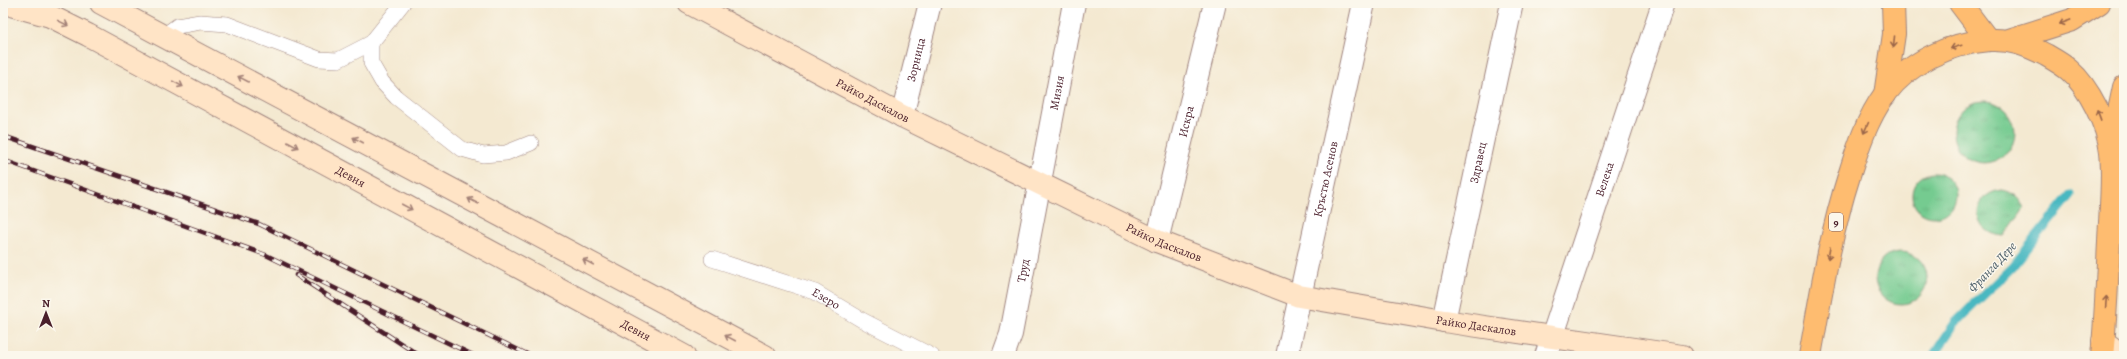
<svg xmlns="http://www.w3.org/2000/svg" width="2127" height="359" font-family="Alegreya,serif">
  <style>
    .grass { fill: url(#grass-tufts); stroke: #5f755e }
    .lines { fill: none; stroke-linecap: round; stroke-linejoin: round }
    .stream { stroke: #49b8c1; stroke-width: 9 }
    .lane-casing { stroke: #9f847e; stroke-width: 16 }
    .street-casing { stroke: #9f847e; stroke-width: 24 }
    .secondary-casing { stroke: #9f847e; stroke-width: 24 }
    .primary-casing { stroke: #9f847e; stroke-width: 24 }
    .highway-casing { stroke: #9f847e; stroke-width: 24 }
    .lane { stroke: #fff; stroke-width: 15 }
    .street { stroke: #fff; stroke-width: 22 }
    .secondary { stroke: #ffe4c6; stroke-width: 22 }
    .primary { stroke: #febc70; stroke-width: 22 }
    .highway { stroke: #febc70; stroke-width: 22 }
    .rail-casing { stroke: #4a1f2b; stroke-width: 4.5 }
    .rail { stroke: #fbf7ec; stroke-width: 3; stroke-dasharray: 9; stroke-linecap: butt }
    .oneway { stroke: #9b664a }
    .oneway2 { stroke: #a48278 }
    .labels { text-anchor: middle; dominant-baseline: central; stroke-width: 3; stroke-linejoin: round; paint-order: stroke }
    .shield { fill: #fbf7ec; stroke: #7f6065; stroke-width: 1 }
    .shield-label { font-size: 11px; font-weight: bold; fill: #4a1f2b }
    .street-label { font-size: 12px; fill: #4a1f2b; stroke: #fbf7ec }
    .water-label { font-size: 13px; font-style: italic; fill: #4a5c67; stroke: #fbf7ec }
  </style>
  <defs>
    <pattern id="grass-tufts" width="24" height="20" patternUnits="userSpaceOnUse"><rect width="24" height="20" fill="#74cb90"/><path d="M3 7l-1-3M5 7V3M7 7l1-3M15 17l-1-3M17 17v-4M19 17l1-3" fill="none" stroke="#66ae7c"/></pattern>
  </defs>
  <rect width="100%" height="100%" fill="#fbf7ec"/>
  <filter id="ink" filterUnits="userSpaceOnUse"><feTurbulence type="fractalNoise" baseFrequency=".025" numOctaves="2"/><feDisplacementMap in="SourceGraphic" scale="8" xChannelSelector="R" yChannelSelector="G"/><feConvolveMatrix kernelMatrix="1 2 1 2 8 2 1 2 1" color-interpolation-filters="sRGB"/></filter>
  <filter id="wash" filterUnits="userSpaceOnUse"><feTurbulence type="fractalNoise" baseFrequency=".012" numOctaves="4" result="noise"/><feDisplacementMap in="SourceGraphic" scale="16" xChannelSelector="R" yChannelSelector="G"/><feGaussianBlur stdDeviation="0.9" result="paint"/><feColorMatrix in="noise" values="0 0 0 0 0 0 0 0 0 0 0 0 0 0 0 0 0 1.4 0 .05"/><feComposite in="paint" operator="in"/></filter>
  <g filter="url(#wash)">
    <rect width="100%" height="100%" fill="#f4e9d1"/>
    <path class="grass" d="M1953 132a31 31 0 1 1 62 0a31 31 0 1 1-62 0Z
      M1912 195a22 22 0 1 1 44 0a22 22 0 1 1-44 0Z
      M2001 190C2013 192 2019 198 2024 208L2004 236C1971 234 1969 195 2001 190Z
      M1875 278a26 26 0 1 1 52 0a26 26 0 1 1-52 0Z"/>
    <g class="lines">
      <path class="stream" d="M1933 356 1955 323 2012 267 2071 195"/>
    </g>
  </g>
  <g filter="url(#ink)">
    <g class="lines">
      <g class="lane-casing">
        <g id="lane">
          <path d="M163 36 177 26 200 22 227 24 319 59 338 60 371 43 403 3"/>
          <path d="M371 43V63L382 82 396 97 462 149 483 155 506 153 531 143"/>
          <path id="s1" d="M712 259 815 292 862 320 932 356"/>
        </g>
      </g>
      <g class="street-casing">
        <g id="street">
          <path id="s2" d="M902 116 930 3"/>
          <path id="s3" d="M1157 241 1215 3"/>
          <path id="s4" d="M1444 321 1512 3"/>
          <path id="s5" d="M1003 356 1011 334 1074 3"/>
          <path id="s6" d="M1287 356 1364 3"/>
          <path id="s7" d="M1546 356 1663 3"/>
        </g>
      </g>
      <g class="secondary-casing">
        <g id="secondary">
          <path d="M101 3 765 356"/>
          <path id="s8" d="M689 3 902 116 1157 241 1299 296 1444 321 1682 356"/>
          <path id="s9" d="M14 6 50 16 88 35 684 356"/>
          <path d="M2103 341 2123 356"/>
        </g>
      </g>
      <g class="primary-casing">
        <path id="primary" d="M1960 3 1988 40
          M1885 95 1894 34 1893 3"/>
      </g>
      <g class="highway-casing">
        <path id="highway" d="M2009 40 2072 20 2099 3
          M2111 149 2124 87
          M1810 356C1821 295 1830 235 1849 176 1858 147 1867 119 1885 94 1909 62 1950 43 1990 40 2011 39 2027 45 2046 55 2053 59 2062 64 2069 70 2089 87 2108 126 2111 152 2114 181 2110 213 2109 242 2107 280 2106 318 2102 356"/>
      </g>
      <use href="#lane" class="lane"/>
      <use href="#street" class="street"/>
      <use href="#secondary" class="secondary"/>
      <use href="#primary" class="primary"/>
      <use href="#highway" class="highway"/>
      <g class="rail-casing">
        <path id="rail" d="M3 136 259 224 531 356
          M3 160 266 255 475 356
          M296 275 420 356"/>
      </g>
      <use href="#rail" class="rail"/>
    </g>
    <defs><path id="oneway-shaft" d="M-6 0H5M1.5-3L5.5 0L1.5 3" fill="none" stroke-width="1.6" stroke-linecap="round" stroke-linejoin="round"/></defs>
    <g class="oneway">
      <use href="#oneway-shaft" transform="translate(2065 22) rotate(160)"/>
      <use href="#oneway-shaft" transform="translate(1894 42) rotate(95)"/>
      <use href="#oneway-shaft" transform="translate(1956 47) rotate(163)"/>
      <use href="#oneway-shaft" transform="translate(2099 115) rotate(-110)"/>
      <use href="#oneway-shaft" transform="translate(1866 128) rotate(114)"/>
      <use href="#oneway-shaft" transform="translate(1829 253) rotate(100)"/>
      <use href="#oneway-shaft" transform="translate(2106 302) rotate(-86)"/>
    </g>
    <g class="oneway2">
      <use href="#oneway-shaft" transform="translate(63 23) rotate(26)"/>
      <use href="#oneway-shaft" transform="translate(243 79) rotate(-152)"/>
      <use href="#oneway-shaft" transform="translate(178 84) rotate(28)"/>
      <use href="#oneway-shaft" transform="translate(358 140) rotate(-152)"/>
      <use href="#oneway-shaft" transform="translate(293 145) rotate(28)"/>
      <use href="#oneway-shaft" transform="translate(473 201) rotate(-152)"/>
      <use href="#oneway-shaft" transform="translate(407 207) rotate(28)"/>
      <use href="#oneway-shaft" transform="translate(588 262) rotate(-152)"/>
      <use href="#oneway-shaft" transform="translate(730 338) rotate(-152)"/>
    </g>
  </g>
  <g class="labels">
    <rect class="shield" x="1829" y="213" width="14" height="18" rx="3"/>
    <g class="shield-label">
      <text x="1836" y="222">9</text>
    </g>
    <g class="street-label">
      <text stroke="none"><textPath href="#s2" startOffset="58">Зорница</textPath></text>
      <text stroke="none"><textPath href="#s5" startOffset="269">Мизия</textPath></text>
      <text stroke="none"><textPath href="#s8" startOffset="208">Райко Даскалов</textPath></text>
      <text stroke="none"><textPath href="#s3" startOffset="123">Искра</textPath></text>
      <text stroke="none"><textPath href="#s4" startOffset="162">Здравец</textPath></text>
      <text stroke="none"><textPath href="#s9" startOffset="378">Девня</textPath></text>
      <text stroke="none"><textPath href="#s6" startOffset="181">Кръстю Асенов</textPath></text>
      <text stroke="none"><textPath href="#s7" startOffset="186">Велека</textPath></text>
      <text stroke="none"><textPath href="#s8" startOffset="532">Райко Даскалов</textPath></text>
      <text stroke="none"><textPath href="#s5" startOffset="88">Труд</textPath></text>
      <text stroke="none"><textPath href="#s1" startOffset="121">Езеро</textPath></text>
      <text stroke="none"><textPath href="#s8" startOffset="857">Райко Даскалов</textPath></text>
      <text stroke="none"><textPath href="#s9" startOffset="702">Девня</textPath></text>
    </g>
    <g class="water-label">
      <text transform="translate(1992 267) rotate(-47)">Франга Дере</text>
    </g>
  </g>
  <rect width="2127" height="359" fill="none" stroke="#fbf7ec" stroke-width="16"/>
  <g transform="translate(46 313)" stroke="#fbf7ec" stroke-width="3" paint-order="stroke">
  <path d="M0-3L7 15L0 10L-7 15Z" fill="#4a1f2b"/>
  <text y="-6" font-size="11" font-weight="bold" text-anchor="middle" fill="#4a1f2b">N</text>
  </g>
</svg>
